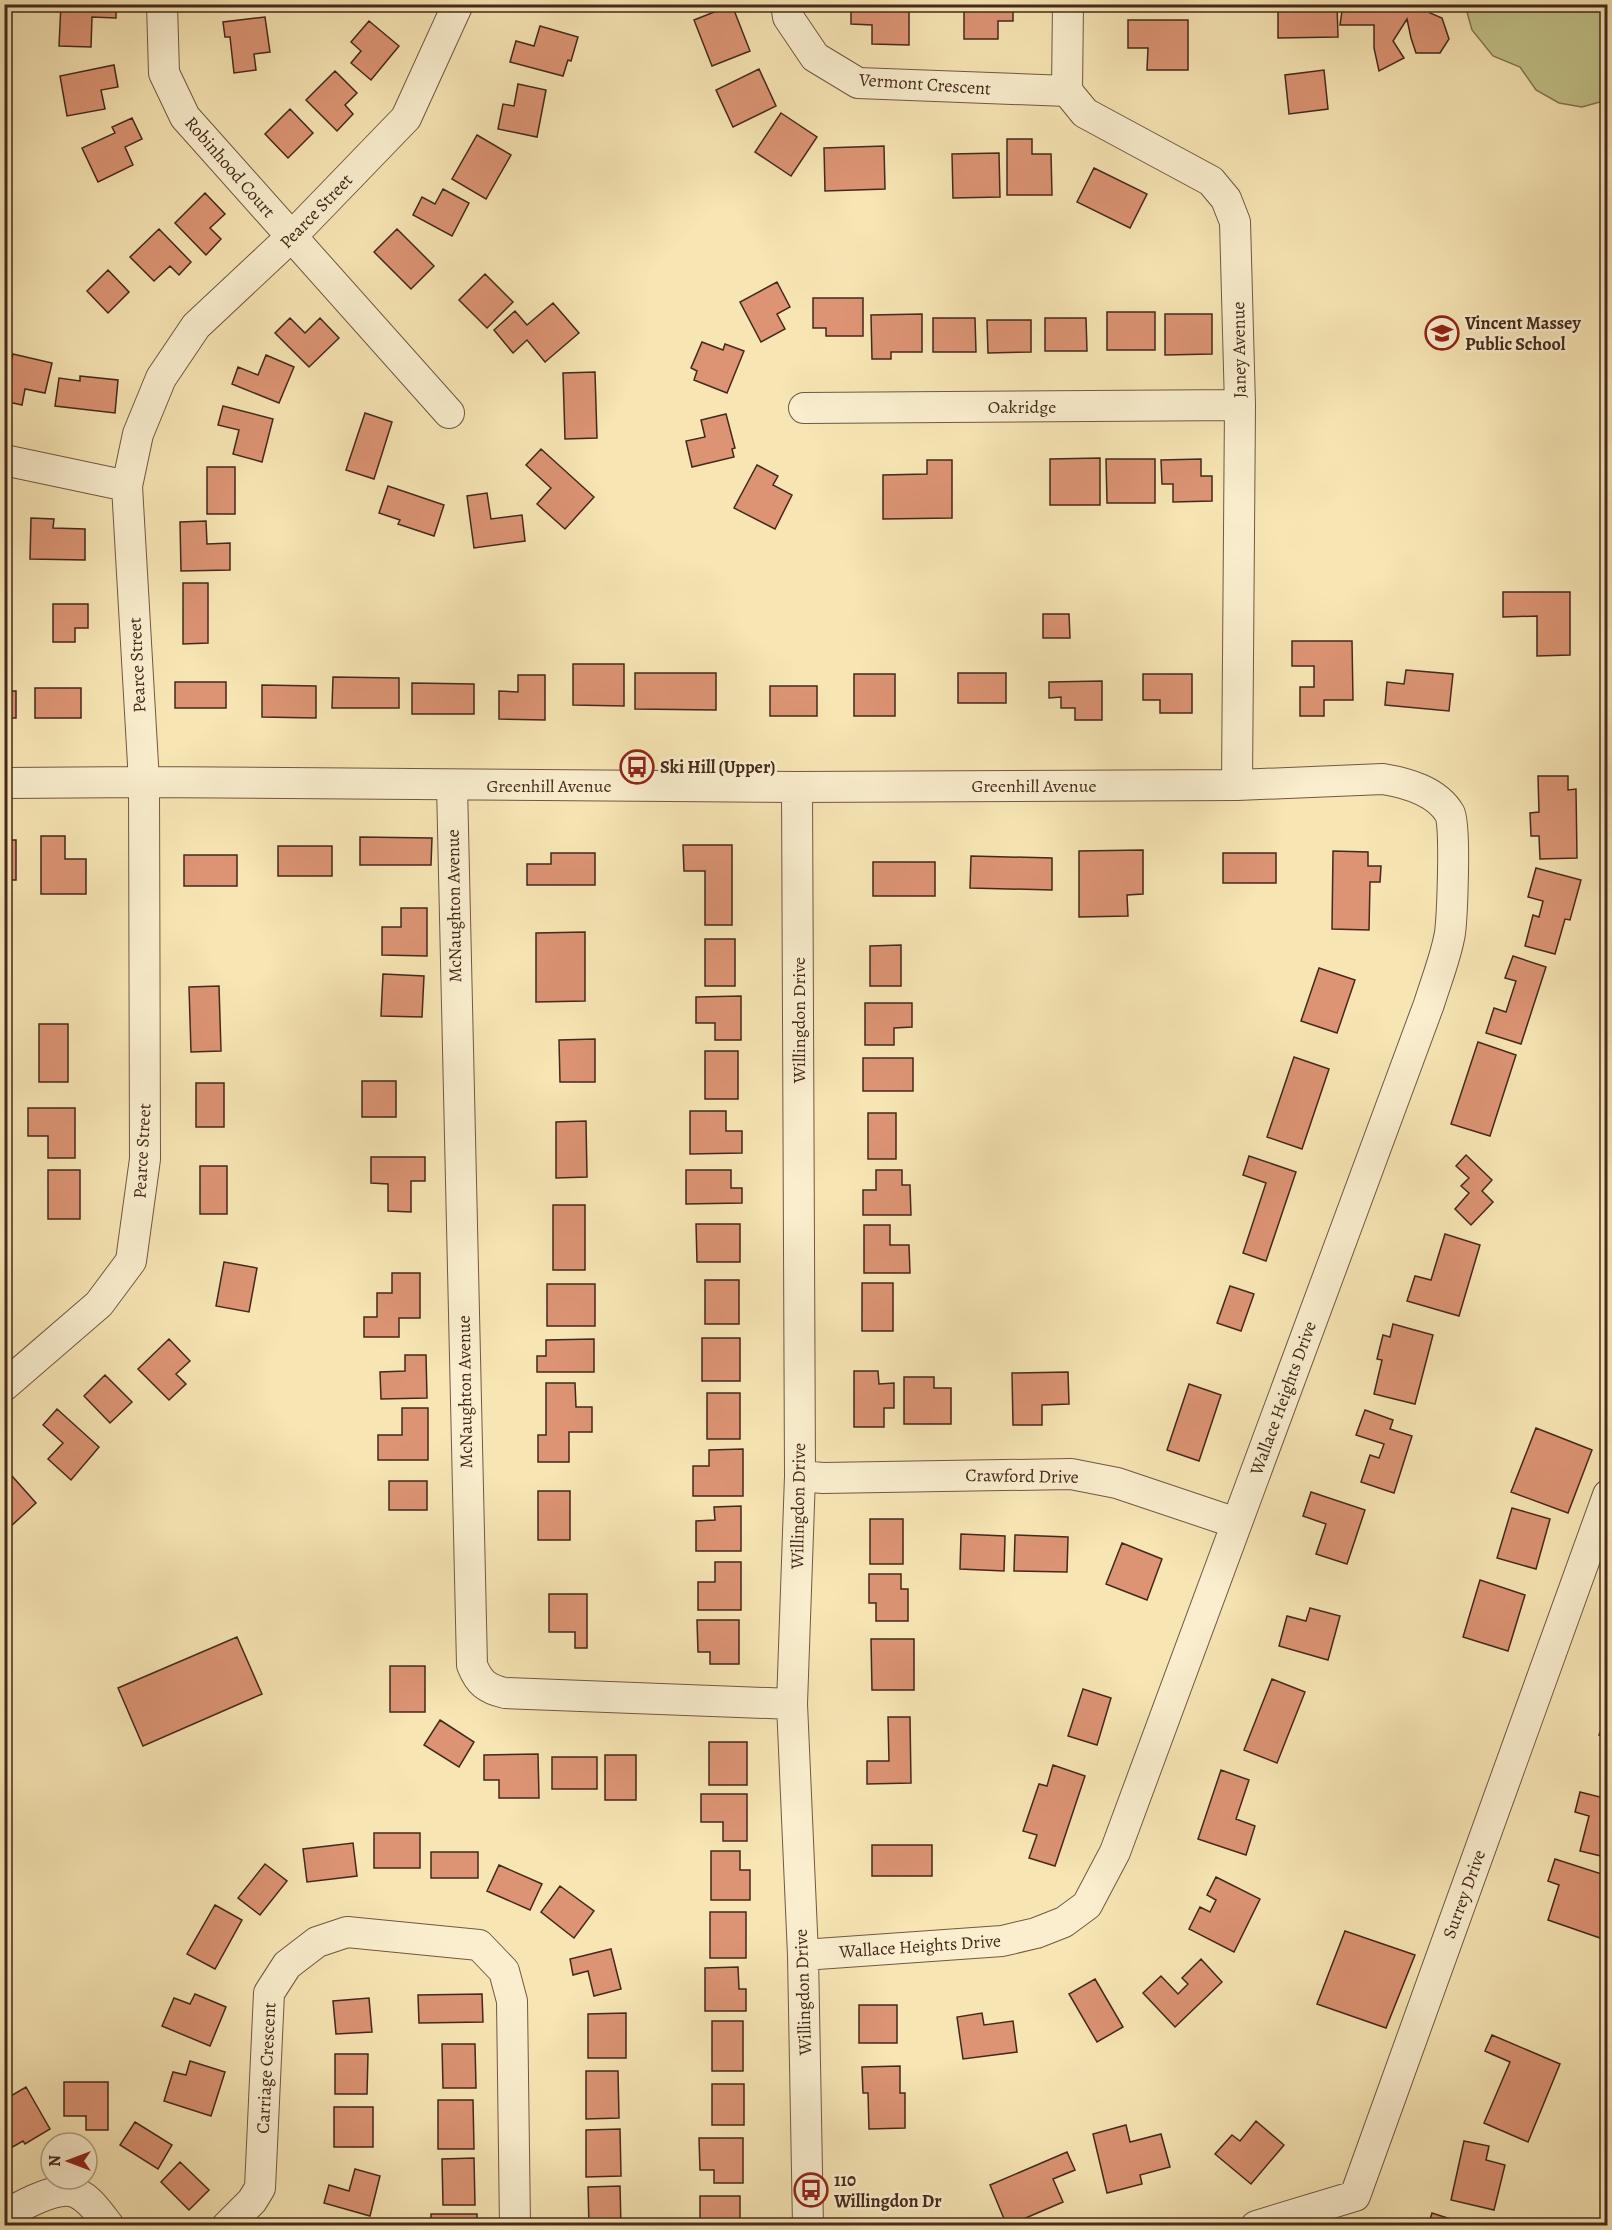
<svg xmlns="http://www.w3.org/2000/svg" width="1612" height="2230" font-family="Alegreya,serif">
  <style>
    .green { fill: #c2c389; stroke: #837652; stroke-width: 1.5 }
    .building { fill: #dc9474; stroke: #44291c; stroke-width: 1.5 }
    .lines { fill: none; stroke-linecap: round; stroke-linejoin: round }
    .minor-casing { stroke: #715842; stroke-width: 32 }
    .minor { stroke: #faeece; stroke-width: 30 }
    .labels { text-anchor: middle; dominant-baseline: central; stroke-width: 5; stroke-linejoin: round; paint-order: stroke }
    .street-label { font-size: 18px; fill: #44291c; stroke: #faeece }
    .poi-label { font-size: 18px; font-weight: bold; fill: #44291c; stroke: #faeece; text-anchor: start }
  </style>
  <rect width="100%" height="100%" fill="#f7e5b4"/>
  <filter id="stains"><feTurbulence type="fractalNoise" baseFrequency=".00333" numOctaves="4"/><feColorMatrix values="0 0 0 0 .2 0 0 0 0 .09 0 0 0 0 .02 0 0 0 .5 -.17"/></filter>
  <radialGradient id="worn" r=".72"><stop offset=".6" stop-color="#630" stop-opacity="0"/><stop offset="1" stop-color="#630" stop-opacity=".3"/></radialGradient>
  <path class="green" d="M1465 5H1607V54L1602 53 1608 63 1607 94 1603 101 1582 107 1559 103 1536 90 1520 67 1493 56 1472 30Z"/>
  <path class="building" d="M61 4H116V18L92 17 91 47 59 46Z
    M547 4H579V10H547Z
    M851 4H909V45L872 44V25L851 24Z
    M964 4H1013V21H998V39H964Z
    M1278 4H1337L1338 37 1278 38Z
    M1343 4H1426L1430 13 1442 18 1449 39 1440 53H1416L1411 38 1407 19 1393 41 1404 58 1379 71 1374 48V25H1340Z
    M732 5 750 51 712 66 694 20Z
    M265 17 270 52 254 54 256 70 234 73 230 37H225L223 22Z
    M1128 20H1188V70H1147L1148 48H1128Z
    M369 21 399 46 371 80 351 63 361 51 351 42Z
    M540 26 578 37 571 61 568 60 563 76 510 62 516 41 534 46Z
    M114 65 118 87 101 90 105 109 67 116 60 76Z
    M759 69 776 106 733 127 716 90Z
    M1324 70 1328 109 1289 114 1285 75Z
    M335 71 357 93 345 105 353 114 337 131 306 100Z
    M518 84 546 90 537 137 498 129 503 104 514 106Z
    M290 109 313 133 288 158 265 134Z
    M781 113 817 137 791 176 755 152Z
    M132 118 142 139 125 147 133 165 98 182 82 148 115 133 112 127Z
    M477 135 511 155 486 199 452 179Z
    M1007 139H1032V154H1051L1052 195H1007Z
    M884 146 885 189 825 191 824 148Z
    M999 153 1000 197 953 198 952 154Z
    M1094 168 1147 194 1130 228 1077 202Z
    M443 189 469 203 452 236 413 215 422 197 435 204Z
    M205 193 225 214 210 228 221 239 206 255 175 223Z
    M159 229 191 262 179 275 170 266 154 281 130 257Z
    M397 229 434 266 411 289 374 252Z
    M108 270 129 292 108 313 87 291Z
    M485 274 513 302 487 328 459 300Z
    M777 282 790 307 777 314 785 329 761 342 740 302Z
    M813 298H863V336H826V328H813Z
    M553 303 579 333 545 362 527 340 513 353 494 330 515 311 527 325Z
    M1107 312H1155V350H1107Z
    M922 314V352H891V359H872L871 315Z
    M1165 314H1212V354L1165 355Z
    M290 318 305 333 320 318 339 338 309 367 275 333Z
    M933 318H975L976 352H933Z
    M1045 318H1086L1087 351H1045Z
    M987 320H1031V352L988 353Z
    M702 342 723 350 725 344 744 351 727 393 694 380 697 371 691 368Z
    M13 354 52 363 45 393 25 389 22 405 4 401V391Z
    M266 355 294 367 279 403 232 384 238 367 258 375Z
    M595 372 597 438 565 439 563 373Z
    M80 376 118 380 115 413 55 406 59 378 80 381Z
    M223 406 273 419 262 462 233 454 239 430 218 425Z
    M365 413 392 422 374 479 346 470Z
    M726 414 735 448 732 449 734 457 692 467 686 441 705 437 701 420Z
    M541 449 594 497 565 529 537 504 551 488 526 465Z
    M1100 458V505H1050V459Z
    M1106 459H1155V503H1107Z
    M1201 459V476H1212V501L1173 502V484H1162L1161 460Z
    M927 460H952V518L883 519V475L927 474Z
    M757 465 778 476 773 485 792 495 775 529 734 508Z
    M207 467H235V514H207Z
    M388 486 444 505 434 536 398 524 400 520 379 513Z
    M487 493 491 519 522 515 525 541 474 548 467 496Z
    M31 518 54 519 53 528 85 529V560L30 559Z
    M206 521 207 544 230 543V570L181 571 180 522Z
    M183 583H208V643L183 644Z
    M1503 592H1570V655L1537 656V616L1503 617Z
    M53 604H88V628H75V642H53Z
    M1043 614H1069L1070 638H1043Z
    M1292 641H1352L1353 700H1324V716H1300V687H1314V666H1292Z
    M573 664H624V706L573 705Z
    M1406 670 1453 674 1449 711 1385 705 1387 682 1404 684Z
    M635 673H716V710L635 709Z
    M958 673H1006V703H958Z
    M854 674H895V716H854Z
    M1143 674H1192V713H1160V700H1143Z
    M518 675H545V720L499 719V691L518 692Z
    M333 677 399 678V708H332Z
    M1102 681V720H1075V708H1061V697L1049 698V682Z
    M175 682H226V708H175Z
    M412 683 474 684V714H412Z
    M262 685 316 686V718L262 717Z
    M770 686H817V716H770Z
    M35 688H81V718H35Z
    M4 691H16V718H4Z
    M1538 776H1568V790L1576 789 1577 858 1540 859 1539 836H1531L1530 813 1539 812Z
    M41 836H65V859H86V894H41Z
    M360 837 432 838 431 865H360Z
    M4 840H16V880H4Z
    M683 845H732V925H705V871H684Z
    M278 846H332V876H278Z
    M1143 850V894L1127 895 1128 916 1079 917V851Z
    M1333 851 1368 852V866H1381L1380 882H1370L1369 930 1332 929Z
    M551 853H595V885H527V864H551Z
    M1223 853H1276V883H1223Z
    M184 855H237V886H184Z
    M971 856 1052 858V890L970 888Z
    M873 862H935V896H873Z
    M1536 868 1581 880 1570 920 1565 919 1555 954 1525 946 1533 915 1539 917 1543 901 1528 897Z
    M401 908H427V956L382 955V927H401Z
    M585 932V1001L536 1002V933Z
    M705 939H735V986H705Z
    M901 945V986H870V946Z
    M1513 956 1546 967 1521 1044 1486 1033 1494 1008 1506 1012 1516 981 1505 978Z
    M1319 968 1355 980 1337 1033 1301 1021Z
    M383 974 424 976 422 1017 381 1016Z
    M219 986 221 1051 191 1052 189 987Z
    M741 996V1040H715V1023H696V997Z
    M865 1003H912V1027L894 1028V1045H865Z
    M39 1024H68V1082H39Z
    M595 1039V1082H560L559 1040Z
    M1478 1042 1516 1055 1490 1136 1451 1124Z
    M705 1051H738V1099H705Z
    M1294 1057 1329 1069 1302 1149 1267 1137Z
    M863 1058H913V1091H863Z
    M362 1081H396V1117H362Z
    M196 1083H224V1127H196Z
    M28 1108H75V1158H48V1136H28Z
    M690 1111H726V1131H742V1153L690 1154Z
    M868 1113H896V1159H868Z
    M586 1121 587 1177 556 1178V1122Z
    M1466 1155 1492 1180 1482 1191 1493 1202 1471 1225 1455 1209 1469 1193 1461 1186 1469 1178 1456 1166Z
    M1249 1156 1296 1172 1266 1261 1243 1253 1266 1183 1243 1175Z
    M371 1157H425V1181H411V1212L388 1211V1184L371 1183Z
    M200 1166H227V1214H200Z
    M48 1170H80V1219H48Z
    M686 1170H731V1188H742V1203L686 1204Z
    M876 1170H902V1185H910L911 1215H863V1190H876Z
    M553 1205H585V1270H553Z
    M696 1224H740V1262H697Z
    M864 1225H890V1245H909L910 1273H864Z
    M1445 1234 1480 1245 1459 1316 1407 1301 1415 1276 1431 1280Z
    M224 1262 257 1268 249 1312 216 1306Z
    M392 1273H420V1318H399V1337H364V1317H377V1293H392Z
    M705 1280H739V1324H705Z
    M862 1283H893V1331H862Z
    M547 1284H595V1326H547Z
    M1230 1286 1254 1294 1241 1331 1217 1323Z
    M1393 1324 1433 1335 1415 1404 1374 1394 1382 1360 1377 1359 1383 1335 1390 1337Z
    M702 1338H740V1381H702Z
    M169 1339 190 1361 176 1374 186 1384 169 1400 138 1369Z
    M594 1339V1372H537V1356H546V1340Z
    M405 1355H426L427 1398 381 1399 380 1372 405 1371Z
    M854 1371H878L879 1384 894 1383V1408H884V1427H854Z
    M1068 1372 1069 1404 1042 1405V1425H1013L1012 1373Z
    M105 1375 132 1402 110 1423 84 1396Z
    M904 1377H934V1388H951V1424H904Z
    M546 1383H575L576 1407H592V1432H569V1462H538V1435H546Z
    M1189 1384 1221 1395 1199 1461 1167 1450Z
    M707 1393H740V1439H707Z
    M402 1408H428V1460H378V1435H402Z
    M57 1409 99 1447 71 1480 48 1459 63 1443 43 1425Z
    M1365 1410 1393 1420 1390 1429 1412 1436 1394 1493 1361 1482 1370 1455 1379 1458 1384 1444 1356 1435Z
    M1536 1428 1592 1450 1568 1513 1511 1492Z
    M743 1449V1496H693V1466H709V1450Z
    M4 1467 36 1503 10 1527 4 1520Z
    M389 1481H427V1510H389Z
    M538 1491H570V1540H538Z
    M1311 1492 1365 1510 1347 1564 1316 1554 1326 1524 1303 1516Z
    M741 1506V1551H696V1521L715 1520 714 1507Z
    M1512 1508 1550 1519 1536 1569 1497 1558Z
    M870 1519H903V1564H870Z
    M961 1534 1005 1536 1004 1571 960 1569Z
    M1015 1535 1068 1537 1067 1572 1014 1571Z
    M1122 1543 1162 1559 1147 1600 1106 1584Z
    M715 1562H741V1610H698V1582H715Z
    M869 1574H901V1589H908V1621H876V1603H869Z
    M1480 1580 1525 1595 1508 1651 1463 1637Z
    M549 1594H587V1648H575V1632H549Z
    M1310 1608 1340 1616 1328 1660 1279 1646 1287 1616 1306 1621Z
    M697 1620H739V1664H710V1652H698Z
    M237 1637 262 1694 143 1746 118 1688Z
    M871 1639H914V1690H872Z
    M390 1666H425V1712H390Z
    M1272 1679 1305 1692 1277 1763 1244 1750Z
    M1083 1689 1111 1698 1097 1745 1068 1736Z
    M888 1717H910L911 1783 867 1784V1761H889Z
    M1606 1717H1608V1738L1599 1735Z
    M440 1720 474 1742 459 1767 424 1745Z
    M709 1742H747V1785H709Z
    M538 1754 539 1798H499V1780H484V1755Z
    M605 1755H636V1800H605Z
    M552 1757H597V1789H552Z
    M1053 1765 1085 1776 1055 1866 1029 1858 1037 1835 1023 1831 1039 1784 1047 1786Z
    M1221 1770 1249 1780 1236 1819 1255 1826 1246 1855 1198 1839Z
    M1580 1792 1608 1799V1847L1604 1846 1601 1856 1580 1851 1589 1816 1575 1812Z
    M701 1794H747V1841H723V1822H701Z
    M374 1833H420V1868H374Z
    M353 1843 357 1876 307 1882 303 1849Z
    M872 1845H932V1876H872Z
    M711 1851H740V1870H750V1900H711Z
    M431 1852H478V1878H431Z
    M1555 1859 1608 1876V1914L1600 1938 1548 1920 1559 1885 1548 1881Z
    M265 1864 287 1881 260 1915 238 1898Z
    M499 1865 542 1884 530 1910 487 1891Z
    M1216 1877 1260 1899 1234 1952 1189 1929 1200 1907 1210 1912 1216 1900 1207 1895Z
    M560 1886 594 1911 574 1938 541 1912Z
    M215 1905 242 1920 215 1969 187 1954Z
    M710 1912H746V1958H710Z
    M1345 1931 1415 1955 1386 2028 1317 2004Z
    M611 1949 621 1989 594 1996 588 1971 573 1975 570 1959Z
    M1201 1959 1222 1982 1175 2027 1143 1993 1161 1976 1178 1994 1188 1984 1182 1978Z
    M738 1967 739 1989H746V2011H705V1968Z
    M1095 1979 1123 2027 1097 2042 1069 1994Z
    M195 1994 226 2007 210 2046 162 2026 174 1998 190 2004Z
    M482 1994 483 2022 419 2023 418 1995Z
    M369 1998 372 2032 336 2034 333 2001Z
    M859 2005H897V2043H859Z
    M626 2013V2058H588V2014Z
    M982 2013 984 2025 1013 2021 1017 2052 963 2059 957 2017Z
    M712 2021H743V2071H712Z
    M1492 2035 1560 2064 1528 2142 1484 2123 1510 2062 1485 2051Z
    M442 2044H475L476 2088H443Z
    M335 2054H368L367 2094H335Z
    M190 2061 225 2072 211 2116 164 2101 173 2072 186 2075Z
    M900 2066V2093H905V2128L869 2129 868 2093H863L862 2067Z
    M586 2071H618L619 2118 586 2119Z
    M64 2082H108V2130H86V2116H64Z
    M712 2084H744V2125H712Z
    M26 2087 50 2129 25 2144 23 2141 9 2149 4 2142V2100Z
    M438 2100H473L474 2149H438Z
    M334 2107H373V2147H334Z
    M1256 2121 1284 2145 1251 2184 1215 2154 1232 2135 1240 2141Z
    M135 2122 172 2145 158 2169 120 2145Z
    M1126 2125 1130 2142 1161 2134 1170 2167 1140 2175 1142 2184 1107 2193 1093 2134Z
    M620 2129 621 2176 586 2177V2130Z
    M699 2138H743V2183H714V2170H700Z
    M1464 2141 1489 2146 1486 2160 1505 2165 1494 2210 1451 2200Z
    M1067 2152 1075 2170 1053 2179 1063 2202 1007 2226 990 2185Z
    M474 2158 475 2205H443L442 2159Z
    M180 2162 209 2190 189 2210 161 2182Z
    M355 2169 380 2176 370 2216 324 2203 329 2185 349 2191Z
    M620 2186 621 2226H589L588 2187Z
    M700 2196H740V2226H700Z
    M1432 2213 1460 2222 1459 2226H1428Z
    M431 2214H477V2226H431Z"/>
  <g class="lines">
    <g class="minor-casing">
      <path id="minor" d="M162 4 164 73 185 117 449 413
        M786 4 788 17 815 57 858 83 1067 91
        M1068 4 1067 91 1085 113 1211 181 1226 199 1235 222 1240 405 1237 785
        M804 408 1240 405
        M4 460 127 486
        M4 783 144 782 797 787 1237 785 1383 779C1407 783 1437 791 1450 814 1456 825 1452 917 1450 933 1446 957 1436 981 1429 1004L1115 1852 1087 1905 1064 1922 1036 1933 1002 1941 803 1955
        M452 785 472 1665C479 1683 487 1689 505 1693L792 1704
        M797 787 800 1476 792 1704 803 1955 808 2226
        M4 1386 99 1304 131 1261 145 1159 144 782 127 486 138 434 161 378 196 326 291 237 406 118 458 4
        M800 1476 823 1478 1071 1474 1117 1483 1236 1523
        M4 2218C17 2206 53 2189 70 2191 87 2194 99 2213 109 2226
        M227 2226 252 2201 260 2188 269 1993 287 1965 317 1942 347 1932 479 1945 504 1971 512 2001 515 2226
        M1256 2226 1355 2196 1608 1495"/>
    </g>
    <use href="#minor" class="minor"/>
  </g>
  <defs>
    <g id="school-ring" transform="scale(1.725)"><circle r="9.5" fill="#faeece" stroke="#8f2418" stroke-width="1.5"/><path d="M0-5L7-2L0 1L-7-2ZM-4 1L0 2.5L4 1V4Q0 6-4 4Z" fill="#8f2418"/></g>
    <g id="bus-ring" transform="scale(1.725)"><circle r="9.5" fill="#faeece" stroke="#8f2418" stroke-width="1.5"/><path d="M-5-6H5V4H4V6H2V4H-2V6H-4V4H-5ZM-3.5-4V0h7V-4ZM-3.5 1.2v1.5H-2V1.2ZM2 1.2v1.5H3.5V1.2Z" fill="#8f2418"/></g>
  </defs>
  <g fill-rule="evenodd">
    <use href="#school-ring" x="1442" y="333"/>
    <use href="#bus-ring" x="637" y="767"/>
    <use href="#bus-ring" x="811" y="2190"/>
  </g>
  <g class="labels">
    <g class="street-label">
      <text transform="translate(925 84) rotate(4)">Vermont Crescent</text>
      <text transform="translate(230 167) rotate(49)">Robinhood Court</text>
      <text transform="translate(316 211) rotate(-46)">Pearce Street</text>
      <text transform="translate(1239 350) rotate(-91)">Janey Avenue</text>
      <text x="1022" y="407">Oakridge</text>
      <text transform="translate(137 665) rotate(-93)">Pearce Street</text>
      <text x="549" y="786">Greenhill Avenue</text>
      <text x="1034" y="786">Greenhill Avenue</text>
      <text transform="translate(454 906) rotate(-91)">McNaughton Avenue</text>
      <text transform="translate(799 1020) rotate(-90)">Willingdon Drive</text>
      <text transform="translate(142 1151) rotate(-87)">Pearce Street</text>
      <text transform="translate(465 1392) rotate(-91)">McNaughton Avenue</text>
      <text transform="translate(1283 1398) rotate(-70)">Wallace Heights Drive</text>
      <text transform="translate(1022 1476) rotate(1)">Crawford Drive</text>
      <text transform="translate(798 1506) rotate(-89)">Willingdon Drive</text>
      <text transform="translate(1464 1894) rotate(-70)">Surrey Drive</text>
      <text transform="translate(920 1946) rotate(-4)">Wallace Heights Drive</text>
      <text transform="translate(803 1992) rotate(-92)">Willingdon Drive</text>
      <text transform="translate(266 2068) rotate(-87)">Carriage Crescent</text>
    </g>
    <g class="poi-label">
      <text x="1465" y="323">Vincent Massey<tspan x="1465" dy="21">Public School</tspan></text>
      <text x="660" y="767">Ski Hill (Upper)</text>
      <text x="834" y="2180">110<tspan x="834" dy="21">Willingdon Dr</tspan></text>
    </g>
  </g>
  <rect width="1612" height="2230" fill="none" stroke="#f7e5b4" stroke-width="24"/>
  <rect x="6" y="6" width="1600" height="2218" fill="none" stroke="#44291c" stroke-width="3"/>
  <rect x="12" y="12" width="1588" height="2206" fill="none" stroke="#44291c" stroke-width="1.5"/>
  <g transform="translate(69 2161) rotate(270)"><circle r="28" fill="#faeece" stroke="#b19f87" stroke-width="1.5"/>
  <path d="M0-4.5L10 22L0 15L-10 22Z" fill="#8f2418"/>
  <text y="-9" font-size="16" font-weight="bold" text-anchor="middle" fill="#44291c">N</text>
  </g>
  <rect width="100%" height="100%" filter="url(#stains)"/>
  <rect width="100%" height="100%" fill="url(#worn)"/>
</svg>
